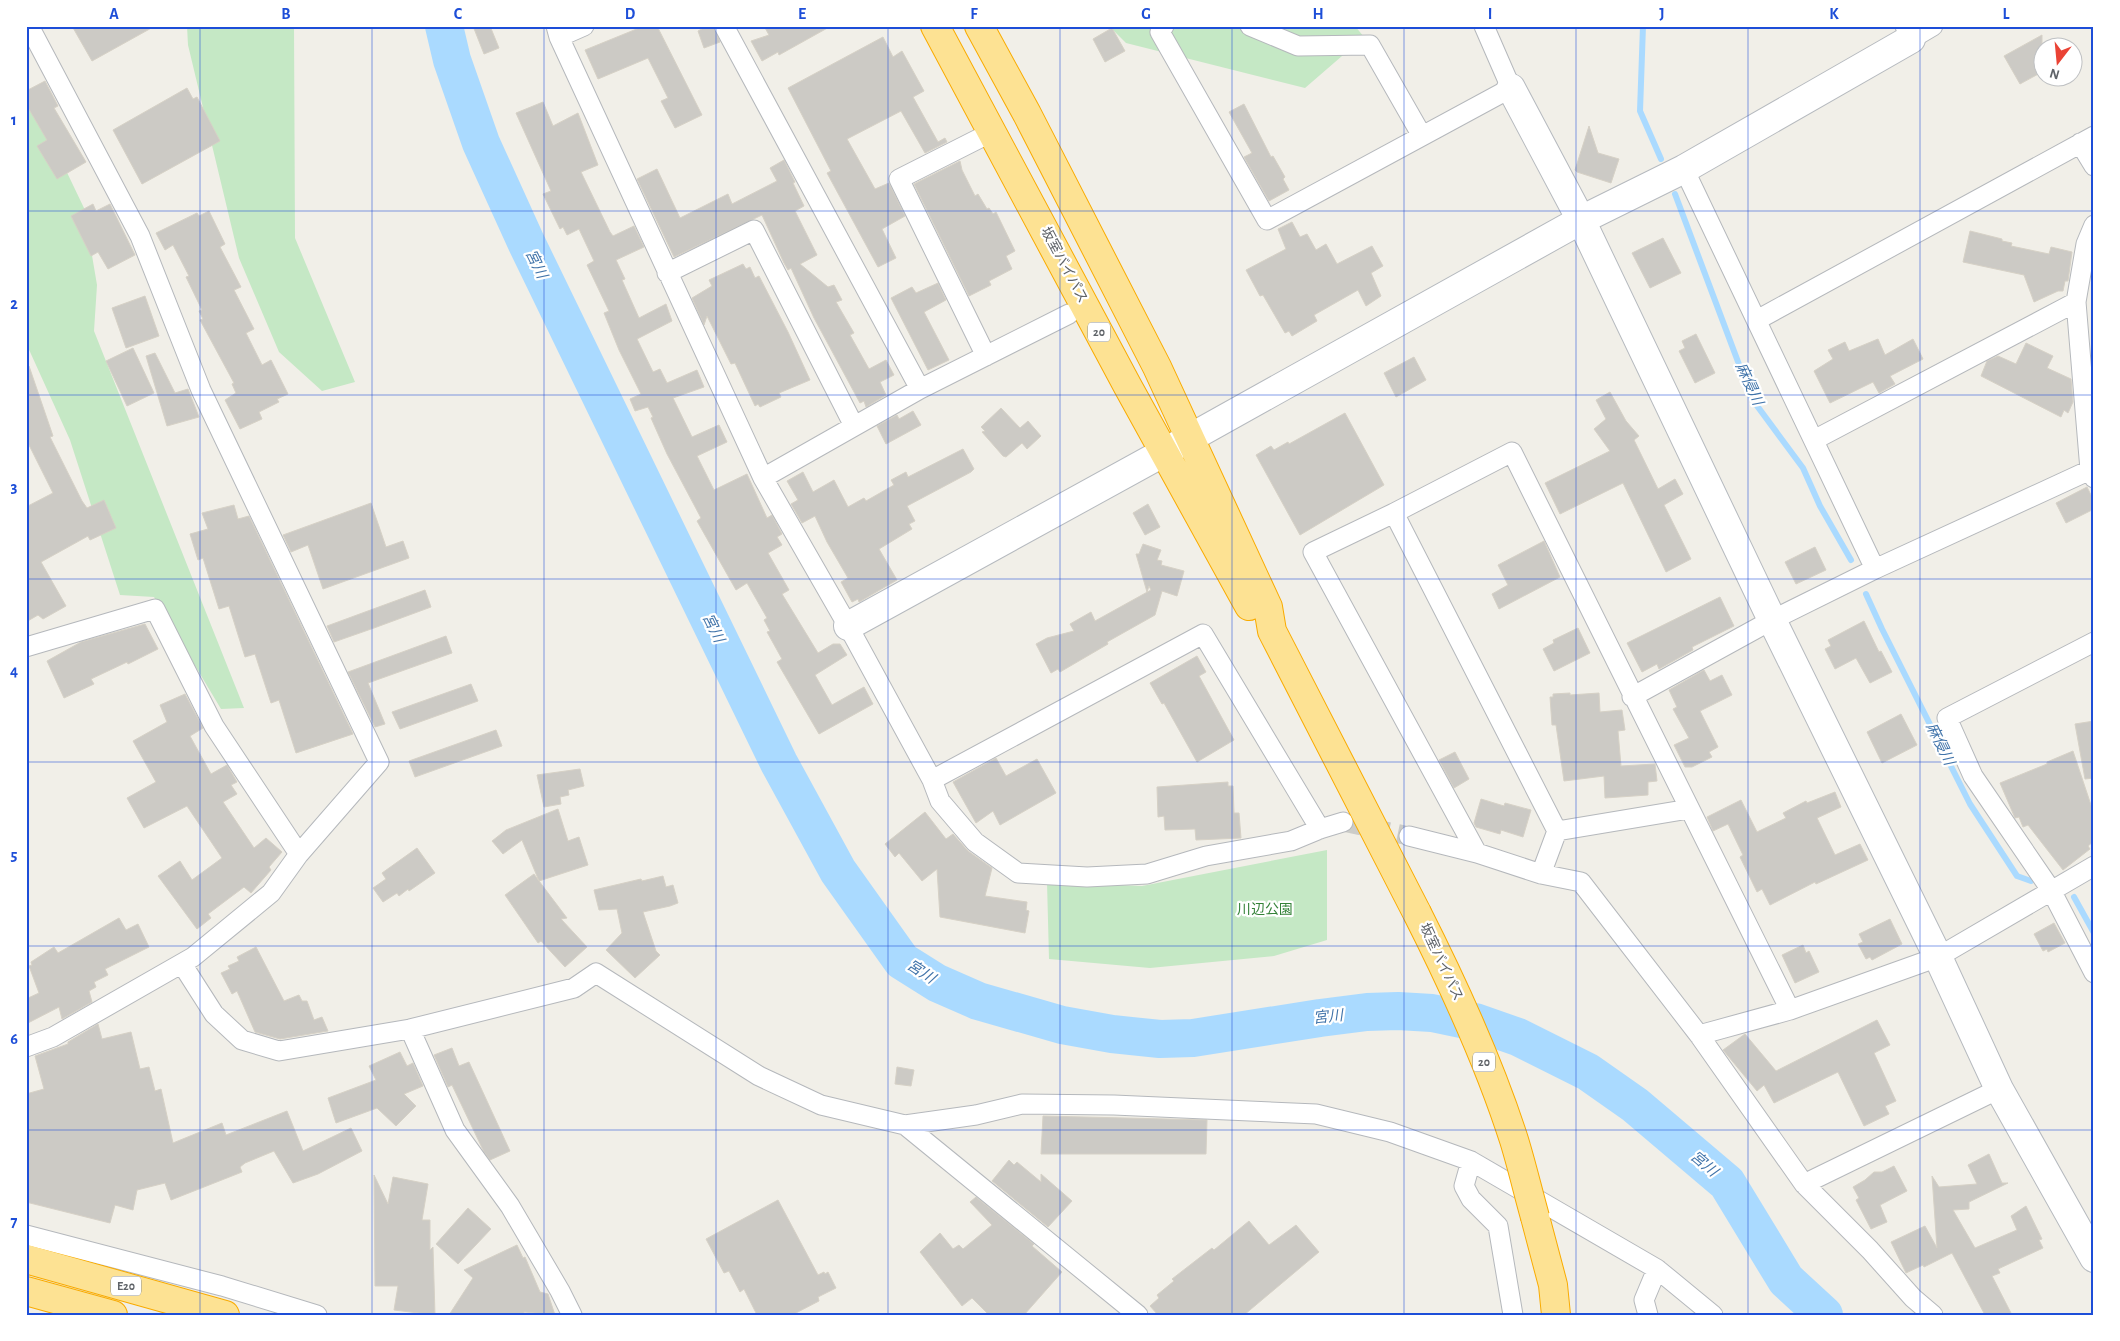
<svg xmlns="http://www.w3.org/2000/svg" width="2120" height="1341" font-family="'Alegreya Sans','Noto Sans JP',sans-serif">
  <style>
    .green { fill: #c5e8c5 }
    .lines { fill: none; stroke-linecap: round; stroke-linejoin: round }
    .stream { stroke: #aadaff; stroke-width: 6 }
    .river { stroke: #aadaff; stroke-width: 38 }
    .building { fill: #cccac5; stroke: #d6d1c6 }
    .street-tunnel { stroke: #ccccc8; stroke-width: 19; stroke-dasharray: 19 9; stroke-linecap: butt }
    .street-casing { stroke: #b5b8bc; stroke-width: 21 }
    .secondary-casing { stroke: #b6babf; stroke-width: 30 }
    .highway-casing { stroke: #f9ab00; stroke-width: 30 }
    .street { stroke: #fff; stroke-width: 19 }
    .secondary { stroke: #fff; stroke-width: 28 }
    .highway { stroke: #fde293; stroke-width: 28 }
    .highway-bridge-casing { stroke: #f9ab00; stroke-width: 30; stroke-linecap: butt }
    .highway-bridge { stroke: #fde293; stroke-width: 28 }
    .grid { fill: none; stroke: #1d4ed8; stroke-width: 1; stroke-opacity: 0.55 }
    .labels { text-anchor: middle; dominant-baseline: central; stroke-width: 4.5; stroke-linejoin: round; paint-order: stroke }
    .shield { fill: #fff; stroke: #8f9295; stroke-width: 1 }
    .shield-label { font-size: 12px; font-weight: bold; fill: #5f6368 }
    .street-label { font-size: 14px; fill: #5f6368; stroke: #fff }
    .park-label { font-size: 14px; fill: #348238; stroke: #fff }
    .water-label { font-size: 15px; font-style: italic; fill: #4174aa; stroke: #fff }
    .neatline { fill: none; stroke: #1d4ed8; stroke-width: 2 }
    .grid-label { font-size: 16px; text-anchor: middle; font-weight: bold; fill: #1d4ed8 }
  </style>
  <rect width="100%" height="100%" fill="#f1efe8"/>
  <path class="green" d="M187 26H294L295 238 355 382 322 391 279 352 239 258 188 45Z
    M1109 26H1355L1364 37 1305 88 1126 43Z
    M26 87 84 208 97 285 94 331 244 708 221 709 154 597 120 595 70 440 26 343Z
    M1327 850V940L1274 956 1150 968 1049 959 1047 882 1142 886Z"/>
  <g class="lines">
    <path class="stream" d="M1643 26 1640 111 1661 159
      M1675 194 1752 399 1803 468 1820 506 1851 560
      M1866 594 1882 629 1970 804 2017 876 2031 881
      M2074 897 2094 933"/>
    <path class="river" d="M444 26 452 60 481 143 526 242 779 763 838 871 902 961 937 983 978 1001 1062 1025 1112 1034 1160 1039 1193 1038 1320 1018 1367 1012 1398 1011 1432 1013 1475 1022 1518 1037 1588 1072 1635 1105 1727 1183 1786 1280 1824 1315"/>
  </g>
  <path class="building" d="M72 26H155L92 61Z
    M473 26H490L499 48 484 54Z
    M644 26H657L702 115 675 128 661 101 668 98 648 58 598 79 585 50Z
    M707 26H713L720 42 704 48 698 31Z
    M764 26H831L779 55 778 52 762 61 751 41 769 35Z
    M1112 28 1125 51 1105 62 1093 39Z
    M2042 35V72L2020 84 2004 56Z
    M883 37 893 57 902 51 924 91 913 97 938 142 945 138 947 142 925 153 901 111 847 139 875 189 889 183 905 216 882 229 896 258 878 267 827 173 831 171 788 88Z
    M45 81 58 106 54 108 86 162 57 179 37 146 47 140 26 104V91Z
    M187 88 193 99 197 97 220 141 142 184 113 130Z
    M543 102 553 126 578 113 598 165 581 172 610 232 613 236 634 226 644 247 616 260 625 279 622 280 639 318 666 304 672 321 637 339 653 372 660 369 667 383 697 370 704 387 673 398 692 437 719 425 727 442 697 456 714 490 747 474 767 518 772 515 782 534 777 537 782 545 768 553 789 590 782 594 818 653 833 644H840L847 655 815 675 832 705 864 687 873 704 819 734 777 662 782 659 767 632 770 631 764 620 767 618 747 583 736 590 697 521 701 518 667 454 651 418 653 417 648 407 635 411 630 399 641 394 619 350 604 313 609 311 587 265 594 261 579 229 567 235 563 227 560 229 543 194 551 191 516 113Z
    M1244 104 1271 157 1273 156 1285 177 1283 179 1289 190 1269 201 1244 157 1252 153 1229 112Z
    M1589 126 1598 153 1619 159 1611 183 1577 172 1575 170Z
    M784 160 795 182 793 183 804 206 795 211 817 255 800 264 828 287 834 285 842 300 836 302 854 333 850 335 869 369 886 360 894 375 880 382 886 395 866 407 864 401 860 403 814 318 791 268 788 270 784 263 762 215 674 257 637 179 657 169 680 218 728 194 732 204 777 181 770 168Z
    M960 161 962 170 975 196 978 194 987 209 989 208 993 214 996 212 1015 251 1006 256 1012 269 989 281 991 285 969 296 914 184Z
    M93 204 96 211 110 204 135 255 108 269 98 252 91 256 71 216Z
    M209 211 225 244 220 247 241 287 234 290 254 329 246 333 262 365 271 360 288 394 277 399 279 402 259 412 262 419 240 429 225 400 236 393 232 384 234 383 200 320 203 319 199 311 202 310 186 277 189 276 173 245 165 250 156 233 197 213 199 216Z
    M1292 222 1300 237 1307 234 1316 250 1326 244 1337 264 1372 246 1383 266 1371 273 1381 296 1366 306 1358 290 1314 315 1317 321 1292 336 1289 331 1285 333 1263 295 1260 296 1246 270 1286 249 1278 229Z
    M1970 231 2002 239V241L2012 243 2011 246 2049 254 2051 247 2072 252 2068 281H2065L2063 291H2058L2034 302 2024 275 1963 262Z
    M1663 238 1681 273 1650 288 1632 253Z
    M743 264 746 269 750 267 755 278 759 276 788 332 810 380 779 393 781 397 760 407 758 404 755 406 735 363 731 364 707 316 704 325 692 298 712 286 709 280Z
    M938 283 946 300 924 312 949 360 928 370 891 298 912 287 916 293Z
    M145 296 159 336 126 348 112 308Z
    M1696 334 1715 373 1695 383 1679 351 1685 348 1682 341Z
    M1878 339 1885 355 1913 339 1923 359 1890 376 1895 384 1879 393 1873 382 1830 403 1814 371 1833 359 1828 350 1845 342 1849 351Z
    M2026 343 2053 356 2047 368 2071 379 2073 402 2068 413 2064 410 2061 417 1981 376 1987 361 1998 356 2016 364Z
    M133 348 154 393 127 406 106 361Z
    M155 353 175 393 188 389 199 417 167 426 146 356Z
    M1414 357 1426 380 1396 397 1384 373Z
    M29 366 53 436 50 437 82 501 87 508 104 500 116 528 90 540 88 536 41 562 66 606 43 619 38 615 26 622V507L53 493 26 439V367Z
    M1610 392 1626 421 1639 436 1634 440 1658 489 1675 479 1683 494 1664 505 1691 559 1666 572 1623 483 1560 514 1545 483 1610 451 1594 429 1606 419 1596 400Z
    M1001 408 1020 428 1028 421 1041 436 1027 449 1022 443 1006 457 1003 456 982 432 985 431 981 427Z
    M913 411 921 425 886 444 877 426 897 415 899 419Z
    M1345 413 1384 485 1300 535 1256 455 1271 446 1274 450 1288 442 1289 444Z
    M963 449 974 469 971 472 907 506 915 521 909 524 912 529 879 549 897 580 859 602 858 599 852 602 841 582 848 578 827 542 815 516 802 523 791 504 798 500 787 481 803 472 813 492 834 480 848 507 864 498 866 501 894 485 891 480 906 472 908 477Z
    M2087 487 2094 501V509L2066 523 2056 503Z
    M371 503 386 547 403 541 409 558 323 589 308 545 291 552 283 535Z
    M1148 504 1160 527 1145 535 1133 513Z
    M234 505 238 519 249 516 353 734 296 753 279 700 271 703 255 654 245 657 229 606 219 609 203 558 198 560 190 534 208 529 202 513Z
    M1544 541 1560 577 1499 609 1492 594 1508 585 1498 565Z
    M1143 544 1161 550 1157 560 1162 561 1161 565 1184 571 1177 596 1162 591 1155 615 1107 642 1108 644 1060 672 1058 669 1051 673 1036 644 1047 638 1074 631 1070 624 1091 612 1095 621 1151 590 1149 586 1147 592 1136 554H1139Z
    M1815 547 1826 570 1796 584 1785 562Z
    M425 590 431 607 374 628 334 642 327 626Z
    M1720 597 1734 626 1692 647 1693 650 1659 669 1657 664 1642 672 1627 643Z
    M1864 621 1879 652 1881 651 1892 672 1870 683 1856 658 1835 669 1825 649 1831 646 1828 640Z
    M145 624 158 649 128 664 127 662 91 679 94 684 64 698 47 661 81 642Z
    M1578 628 1590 653 1554 671 1543 649 1554 643 1553 640Z
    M446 636 452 653 368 683 385 724 375 727 348 672Z
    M1197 656 1206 672 1199 676 1234 740 1197 762 1164 703 1162 704 1150 683Z
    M1704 670 1710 681 1722 675 1732 695 1700 711 1718 747 1709 752 1712 757 1692 767H1685L1674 745 1689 738 1673 709 1677 707 1669 690Z
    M471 684 478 701 400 729 392 712Z
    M1570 693V695L1599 693 1600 712 1622 710 1625 730 1618 731 1621 766 1655 764 1657 781 1648 782V795L1605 798 1604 776 1564 781 1556 725H1552L1550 697H1553V694Z
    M185 694 203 728 190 736 211 774 227 765 237 782 231 785 237 794 223 802 254 848 266 838 282 852 269 867 271 870 251 893 244 887 208 914 211 918 197 929 158 876 180 861 192 880 222 858 187 806 144 828 127 798 156 782 133 741 167 722 160 705Z
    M1901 714 1917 745 1882 763 1867 732Z
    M2094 721V778L2085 779 2075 724Z
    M496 730 502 746 415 777 409 761Z
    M2073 751 2094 814V841L2088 846 2090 849 2063 870 2028 825 2023 827 2019 817 2015 818 2000 783 2047 764V762Z
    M1455 752 1469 779 1454 788 1439 760Z
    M996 758 1006 776 1037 759 1056 793 1000 825 993 811 976 823 953 782Z
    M580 769 584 786 568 790 569 795 560 797 561 804 544 807 537 775Z
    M1228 782V786H1233L1234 813H1239L1241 838 1196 840 1195 829 1165 830 1164 816 1158 817 1157 787Z
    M1835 792 1841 807 1817 818 1835 855 1860 844 1868 860 1816 884 1815 882 1770 905 1762 889 1757 892 1740 857 1743 855 1728 824 1713 831 1707 817 1741 800 1757 832 1786 818 1783 813 1806 801 1807 803Z
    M1481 799 1504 806 1505 803 1531 810 1523 837 1501 830 1500 834 1476 827 1474 823Z
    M558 809 568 841 579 837 588 865 539 881 567 918 561 919 587 947 565 967 541 941 538 943 505 895 534 874 539 881 522 840 503 854 492 841 506 830Z
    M925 812 946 839 953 834 968 851 992 868 985 896 1027 902 1026 910 1029 911 1025 933 940 917 937 869 922 881 899 853 895 857 885 844Z
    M417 848 435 873 409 891 408 889 399 896 397 893 383 902 373 888 386 879 382 873Z
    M663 876 666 887 673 885 678 903 670 906 643 912 656 951 660 955 635 978 606 950 622 933 617 909 599 910 594 890 641 879 642 881Z
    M119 918 126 930 138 924 149 947 105 969 108 975 94 982 96 987 89 991 92 1002 62 1019 59 1007 26 1024V999L39 993 29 966 32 965 31 962 54 947 58 953Z
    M1890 919 1902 944 1872 960 1870 957 1866 959 1858 944 1863 942 1859 934Z
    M2054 923 2065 943 2048 952 2047 949 2043 951 2034 934Z
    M1803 945 1806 953 1809 951 1819 972 1795 983 1782 955Z
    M256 947 284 1001 299 995 302 1001H307L314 1020 322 1017 328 1031 280 1039 255 1032 237 991 232 994 221 973 230 969 228 966 239 961 237 957Z
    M1877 1020 1890 1045 1874 1053 1896 1101 1885 1106 1889 1114 1864 1126 1838 1072 1774 1103 1764 1085 1757 1091 1723 1050 1745 1034 1776 1071Z
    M98 1024 102 1039 131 1032 140 1069 149 1067 155 1091 161 1089 173 1143 222 1123 226 1135 287 1111 303 1151 351 1128 362 1151 318 1174 293 1183 274 1151 245 1163 240 1167 242 1172 171 1200 165 1183 137 1190 133 1210 115 1205 110 1223 26 1202V1094L44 1089 35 1056 68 1044V1042Z
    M452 1048 459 1066 469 1062 510 1151 490 1160 484 1152 452 1085 448 1087 434 1055Z
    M400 1052 407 1066 413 1063 423 1086 404 1094 416 1106 396 1126 377 1108 336 1123 328 1098 376 1080 369 1066Z
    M897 1067 914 1070 911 1086 895 1084Z
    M1043 1116 1207 1120 1206 1154H1041Z
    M1989 1154 2002 1183H2008L1969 1202V1209L1953 1210 1975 1248 2017 1230 2011 1216 2026 1206 2042 1239 2039 1240 2043 1248 1998 1269 2000 1273 1992 1276 2012 1315H1985L1952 1253 1924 1267 1923 1265 1906 1273 1891 1242 1925 1226 1937 1248 1932 1176 1939 1187 1977 1184 1968 1165Z
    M1009 1160 1014 1165 1017 1162 1041 1182V1174L1072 1201 1048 1227 992 1181Z
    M1894 1166 1907 1191 1880 1205 1887 1222 1871 1229 1856 1200 1859 1198 1853 1187 1865 1180 1874 1172H1882Z
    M374 1175 388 1204 393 1177 428 1184 422 1220H430V1250L433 1247 435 1315 394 1310 398 1286H375Z
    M976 1197 1034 1244 1032 1246 1062 1272 1024 1315H989L972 1298 962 1306 920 1252 940 1233 953 1249 959 1245 963 1249 992 1225 970 1202Z
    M778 1200 818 1275 824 1272 825 1274 828 1272 836 1288 818 1297 819 1301 792 1315H757L744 1289 740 1292 729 1271 724 1273 706 1239Z
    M468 1208 491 1229 458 1264 436 1244Z
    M1249 1221 1269 1245 1296 1225 1319 1252 1244 1315H1158L1150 1306 1159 1298 1157 1295 1174 1281 1172 1279 1212 1248 1214 1250Z
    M517 1245 523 1258 525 1257 540 1292 548 1294 555 1315 524 1312V1315H449L473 1278 464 1270Z"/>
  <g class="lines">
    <path class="street-tunnel" d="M1343 822 1409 836"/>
    <g class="street-casing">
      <path id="street" d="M556 26 559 37 763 478 848 626 932 780 940 801 975 842 1018 873 1087 877 1147 874 1206 856 1291 841 1320 829 1343 822
        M724 26 920 389 763 478
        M1164 26 1160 32 1267 220 1511 88 1484 26
        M1250 26 1298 46 1370 45 1422 136
        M1905 26 1911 39 1933 26
        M559 37 584 26
        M2080 143 2094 166
        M1684 169 1875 569
        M2094 225 2086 244 2076 302 2090 470 2094 478
        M667 273 754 230 854 426
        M1757 320 2094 136
        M986 356 899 179 992 132
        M920 389 1069 314
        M1814 440 2076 302
        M1394 513 1313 552 1477 853
        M2094 642 1947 718 1973 776 2051 890 2094 973
        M26 647 155 609 214 726 299 854
        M1632 697 1772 620 1875 569 2090 470
        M932 780 1203 634 1320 829
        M1689 809 1557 831 1394 513 1512 452 1790 1010
        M1409 836 1477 853 1541 874 1581 882 1699 1035 1804 1184 1870 1250 1913 1298 1933 1315
        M1541 874 1557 831
        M182 964 214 1014 242 1040 279 1051 410 1029 574 988 596 973 759 1076 821 1105 905 1125 976 1115 1022 1104 1114 1105 1316 1114 1390 1132 1471 1161 1657 1269 1713 1315
        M410 1029 455 1130 510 1206 560 1291 572 1315
        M1699 1035 1790 1010 1938 957 2094 866
        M26 1047 53 1037 193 957 271 893 299 854 379 762 201 390 140 236 29 26
        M905 1125 1138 1315
        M1471 1161 1464 1186 1471 1199 1498 1226 1513 1315
        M1804 1184 1999 1089
        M26 1235 222 1286 317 1315
        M1648 1315 1644 1300 1657 1269"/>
    </g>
    <g class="secondary-casing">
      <path id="secondary" d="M1511 88 1581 220 1772 620 1938 957 1999 1089 2094 1258
        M848 626 1190 438 1581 220 1684 169 1911 39"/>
    </g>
    <g class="highway-casing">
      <path id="highway" d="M935 26 1127 385 1249 606
        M979 26 1027 114 1157 367 1268 607 1272 631 1417 913
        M1535 1217 1553 1285 1556 1315
        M26 1259 225 1315
        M26 1291 113 1315"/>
    </g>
    <use href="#street" class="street"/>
    <use href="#secondary" class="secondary"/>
    <use href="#highway" class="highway"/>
    <g class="highway-bridge-casing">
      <path id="highway-bridge" d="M1417 913C1454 986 1489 1062 1514 1140 1522 1166 1528 1192 1535 1217"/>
    </g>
    <use href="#highway-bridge" class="highway-bridge"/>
  </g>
  <path class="grid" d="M200 26V1315M372 26V1315M544 26V1315M716 26V1315M888 26V1315M1060 26V1315M1232 26V1315M1404 26V1315M1576 26V1315M1748 26V1315M1920 26V1315M26 211H2094M26 395H2094M26 579H2094M26 762H2094M26 946H2094M26 1130H2094"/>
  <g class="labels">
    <g class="shield">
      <rect x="1088" y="322.5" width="22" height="19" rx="4"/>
      <rect x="1473" y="1052.5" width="22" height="19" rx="4"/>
      <rect x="111" y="1276.5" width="30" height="19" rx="4"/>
    </g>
    <g class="shield-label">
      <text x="1099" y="332">20</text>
      <text x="1484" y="1062">20</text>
      <text x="126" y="1286">E20</text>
    </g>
    <g class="street-label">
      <text transform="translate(1064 265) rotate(62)">坂室バイパス</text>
      <text transform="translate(1441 962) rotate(65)">坂室バイパス</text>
    </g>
    <g class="park-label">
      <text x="1265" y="910">川辺公園</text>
    </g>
    <g class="water-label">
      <text transform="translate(536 264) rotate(64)">宮川</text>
      <text transform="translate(1749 384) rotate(65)">麻侵川</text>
      <text transform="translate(713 628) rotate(64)">宮川</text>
      <text transform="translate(1940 744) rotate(64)">麻侵川</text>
      <text transform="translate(921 972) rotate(33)">宮川</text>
      <text transform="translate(1328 1017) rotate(-6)">宮川</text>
      <text transform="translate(1704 1164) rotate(40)">宮川</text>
    </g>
  </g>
  <rect width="2120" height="1341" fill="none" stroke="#ffffff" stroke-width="55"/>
  <g transform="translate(2058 62) rotate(196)"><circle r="24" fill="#ffffff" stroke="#bfc1c3"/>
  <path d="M0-4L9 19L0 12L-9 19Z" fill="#ea4335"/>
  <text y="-8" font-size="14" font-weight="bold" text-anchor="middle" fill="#5f6368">N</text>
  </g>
  <rect x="28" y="28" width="2064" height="1286" class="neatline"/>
  <g class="grid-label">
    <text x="114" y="19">A</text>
    <text x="286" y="19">B</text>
    <text x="458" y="19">C</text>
    <text x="630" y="19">D</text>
    <text x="802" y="19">E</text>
    <text x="974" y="19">F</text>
    <text x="1146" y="19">G</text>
    <text x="1318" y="19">H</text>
    <text x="1490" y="19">I</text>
    <text x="1662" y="19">J</text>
    <text x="1834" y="19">K</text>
    <text x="2006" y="19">L</text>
    <text x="14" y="125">1</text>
    <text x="14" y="309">2</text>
    <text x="14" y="492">3</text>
    <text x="14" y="676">4</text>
    <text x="14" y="860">5</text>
    <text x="14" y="1044">6</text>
    <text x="14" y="1227">7</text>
  </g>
</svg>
